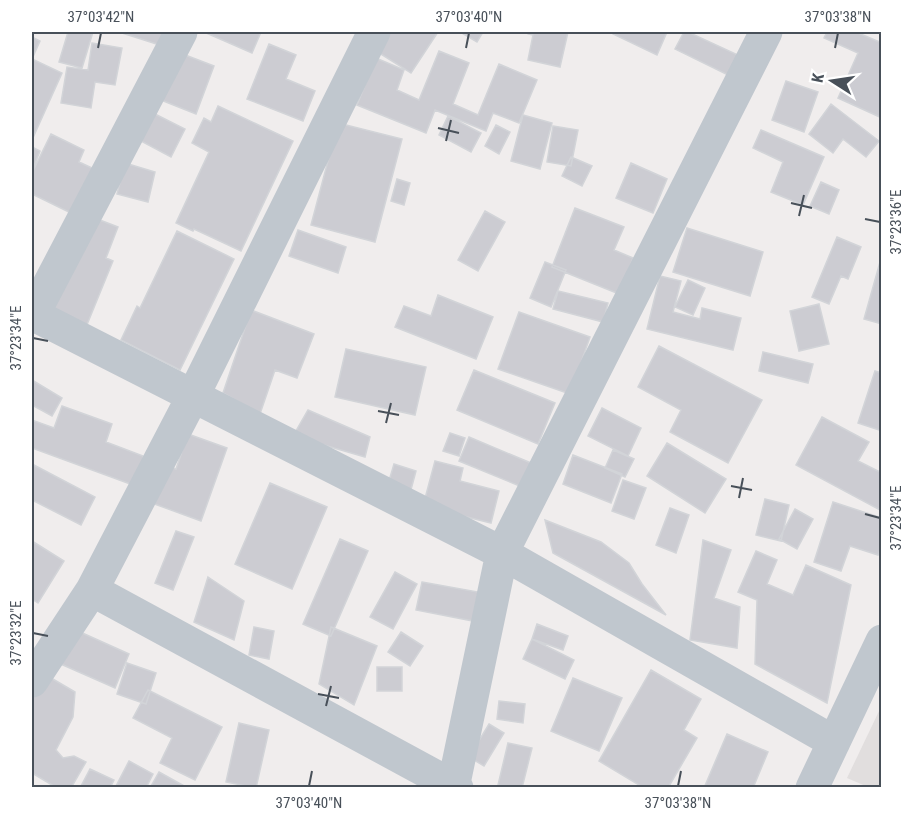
<svg xmlns="http://www.w3.org/2000/svg" width="913" height="819" font-family="'Roboto Condensed',sans-serif">
  <style>
    .education { fill: #e1dede }
    .building { fill: #ccccd2; stroke: #d2d4d8; stroke-width: 1.5 }
    .lines { fill: none; stroke-linecap: round; stroke-linejoin: round }
    .street { stroke: #c0c7ce; stroke-width: 33 }
    .ticks { fill: none; stroke: #485059; stroke-width: 2 }
    .neatline { fill: none; stroke: #485059; stroke-width: 2 }
    .ticks-label { font-size: 15px; text-anchor: middle; fill: #485059 }
  </style>
  <rect width="100%" height="100%" fill="#f0eded"/>
  <path class="education" d="M881 707V787H868L847 778Z"/>
  <path class="building" d="M68 32H93L82 68 59 62Z
    M119 32H171L166 47Z
    M204 32H261L252 53Z
    M388 32H438L411 73 376 51Z
    M460 32H483L477 42Z
    M528 32H568L560 67 528 60 533 35 528 34Z
    M614 32H667L657 55 613 34Z
    M684 32H688L738 55 728 75 675 49Z
    M827 32H856L882 43V118L838 98 858 53 824 38Z
    M32 37 40 41 32 59 62 73 32 140Z
    M92 43 122 48 115 85 95 82 91 108 61 103 67 67 88 70Z
    M269 44 296 55 286 79 315 91 303 121 247 99Z
    M439 51 469 63 453 104 478 115 499 64 537 80 519 123 493 113 486 131 435 110 426 133 357 105 376 58 404 70 397 90 419 100Z
    M180 53 214 66 196 114 161 100Z
    M786 81 818 92 804 132 772 120Z
    M831 104 879 141 866 157 843 139 833 153 809 134Z
    M218 106 293 141 241 251 194 229 193 231 176 223 209 152 192 143 204 118 211 122Z
    M153 113 185 129 171 157 139 140Z
    M523 115 552 123 540 169 511 161Z
    M448 116 481 133 471 152 439 135Z
    M338 123 402 139 375 242 311 225Z
    M496 125 510 132 499 154 485 146Z
    M553 126 578 130 571 166 547 162Z
    M761 130 824 157 803 205 771 192 783 162 753 148Z
    M51 134 84 150 79 162 101 172 79 217 32 194V173Z
    M32 147 40 151 32 171Z
    M571 157 592 166 582 186 562 176Z
    M125 163 155 172 148 202 117 194Z
    M631 163 667 179 653 213 616 198Z
    M397 179 410 183 404 205 391 201Z
    M821 182 839 190 829 214 810 206Z
    M575 208 624 227 614 250 633 258 619 294 552 267Z
    M485 211 505 222 478 271 458 260Z
    M79 212 118 227 106 258 113 261 84 332 38 314Z
    M687 228 763 252 750 296 673 272Z
    M298 230 346 247 338 273 289 256Z
    M177 231 234 259 180 370 121 340 137 306 140 308Z
    M837 237 861 247 848 279 841 276 829 304 812 297Z
    M882 255V324L864 319Z
    M545 262 566 270 551 307 530 298Z
    M660 276 681 281 673 312 700 319 702 308 741 318 733 350 647 329Z
    M688 280 705 288 693 315 675 307Z
    M558 291 608 303 603 322 553 309Z
    M438 295 493 317 476 359 395 327 404 306 431 316Z
    M819 304 829 344 799 351 790 311Z
    M251 310 314 334 297 378 275 370 260 414 223 393Z
    M519 312 590 337 570 394 498 369Z
    M659 346 762 400 728 463 670 432 681 410 638 387Z
    M346 349 426 367 415 415 335 397Z
    M763 352 813 364 808 383 759 371Z
    M474 370 555 403 538 444 457 410Z
    M875 371 882 373V431L858 423Z
    M32 380 62 398 52 416 32 405Z
    M62 406 112 424 106 442 143 456V458L176 469 188 434 227 448 201 521 130 495 133 485 32 448V420L54 428Z
    M602 408 641 428 628 456 588 436Z
    M308 410 370 437 365 457 293 436Z
    M822 417 869 442 858 461 882 473V511L796 465Z
    M450 433 465 438 459 456 443 451Z
    M469 437 531 463 522 487 459 461Z
    M667 443 726 479 705 513 647 476Z
    M613 450 634 459 625 477 605 468Z
    M573 455 622 474 611 503 563 484Z
    M435 461 463 468 460 481 499 491 491 523 423 506Z
    M32 464 95 497 81 525 32 500Z
    M394 464 416 471 409 497 386 491Z
    M623 480 646 488 634 519 612 511Z
    M270 483 327 507 292 589 235 564Z
    M765 499 789 505 781 541 756 535Z
    M833 502 882 518V545L878 555 850 546 841 571 814 562Z
    M670 508 689 515 676 553 656 545Z
    M795 509 813 519 797 549 779 539Z
    M545 520 601 542 629 563 642 584 666 615 553 553Z
    M176 531 194 537 173 590 155 583Z
    M340 539 368 551 331 636 303 624Z
    M703 540 731 550 714 598 740 607 737 648 690 640Z
    M32 541 64 561 38 603 32 599Z
    M756 551 777 560 767 584 793 595 806 565 851 585 827 703 755 664 757 600 738 592Z
    M395 572 417 584 393 629 370 617Z
    M208 577 244 601 234 640 194 622Z
    M422 582 478 592 473 621 416 610Z
    M537 624 568 636 563 650 532 639Z
    M69 627 129 654 115 688 54 661Z
    M254 627 274 631 269 659 249 655Z
    M331 627 377 646 354 705 319 684Z
    M401 632 423 646 410 666 388 652Z
    M532 639 574 660 565 679 523 659Z
    M127 663 156 673 146 704 117 694Z
    M377 667H402V691H377Z
    M651 670 701 699 684 730 697 738 668 788H644L599 761Z
    M46 675 75 692 73 717 56 750 63 758 74 756 86 762 71 788H57L32 773V700Z
    M573 678 622 698 599 751 551 731Z
    M148 690 222 727 195 780 160 763 172 738 133 718Z
    M499 701 525 704 523 723 497 719Z
    M239 723 269 730 256 788 226 782Z
    M489 724 504 733 484 766 469 757Z
    M727 734 768 752 753 788H704Z
    M508 743 532 748 522 788H510L498 785Z
    M129 761 153 774 146 788H115Z
    M90 769 114 780 110 788H80Z
    M159 772 186 787V788H150Z"/>
  <g class="lines">
    <path class="street" d="M32 314 502 553 834 742
      M33 315 181 32
      M92 590 457 788
      M32 681 92 590 193 396 374 32
      M453 788 502 553 766 32
      M812 788 882 641"/>
  </g>
  <path class="ticks" d="M98 48 101 33M466 48 469 33M835 48 838 33M438 128 459 133M446 141 451 120M791 203 812 208M799 216 804 195M865 219 880 222M33 338 48 341M378 411 399 415M386 423 391 403M731 486 752 490M739 498 743 478M865 514 880 518M33 633 48 636M318 694 339 698M326 706 331 686M309 786 312 771M678 786 681 771"/>
  <rect width="913" height="819" fill="none" stroke="#ffffff" stroke-width="66"/>
  <g transform="translate(832 81) rotate(282)" stroke="#ffffff" stroke-width="4.5" paint-order="stroke">
  <path d="M0-4.5L10 22L0 15L-10 22Z" fill="#485059"/>
  <text y="-9" font-size="16" font-weight="bold" text-anchor="middle" fill="#485059">K</text>
  </g>
  <rect x="33" y="33" width="847" height="753" class="neatline"/>
  <g class="ticks-label">
    <text x="101" y="22">37°03'42"N</text>
    <text x="469" y="22">37°03'40"N</text>
    <text x="838" y="22">37°03'38"N</text>
    <text transform="translate(896 222) rotate(-90)" y="5">37°23'36"E</text>
    <text transform="translate(16 338) rotate(-90)" y="5">37°23'34"E</text>
    <text transform="translate(896 518) rotate(-90)" y="5">37°23'34"E</text>
    <text transform="translate(16 633) rotate(-90)" y="5">37°23'32"E</text>
    <text x="309" y="808">37°03'40"N</text>
    <text x="678" y="808">37°03'38"N</text>
  </g>
</svg>
